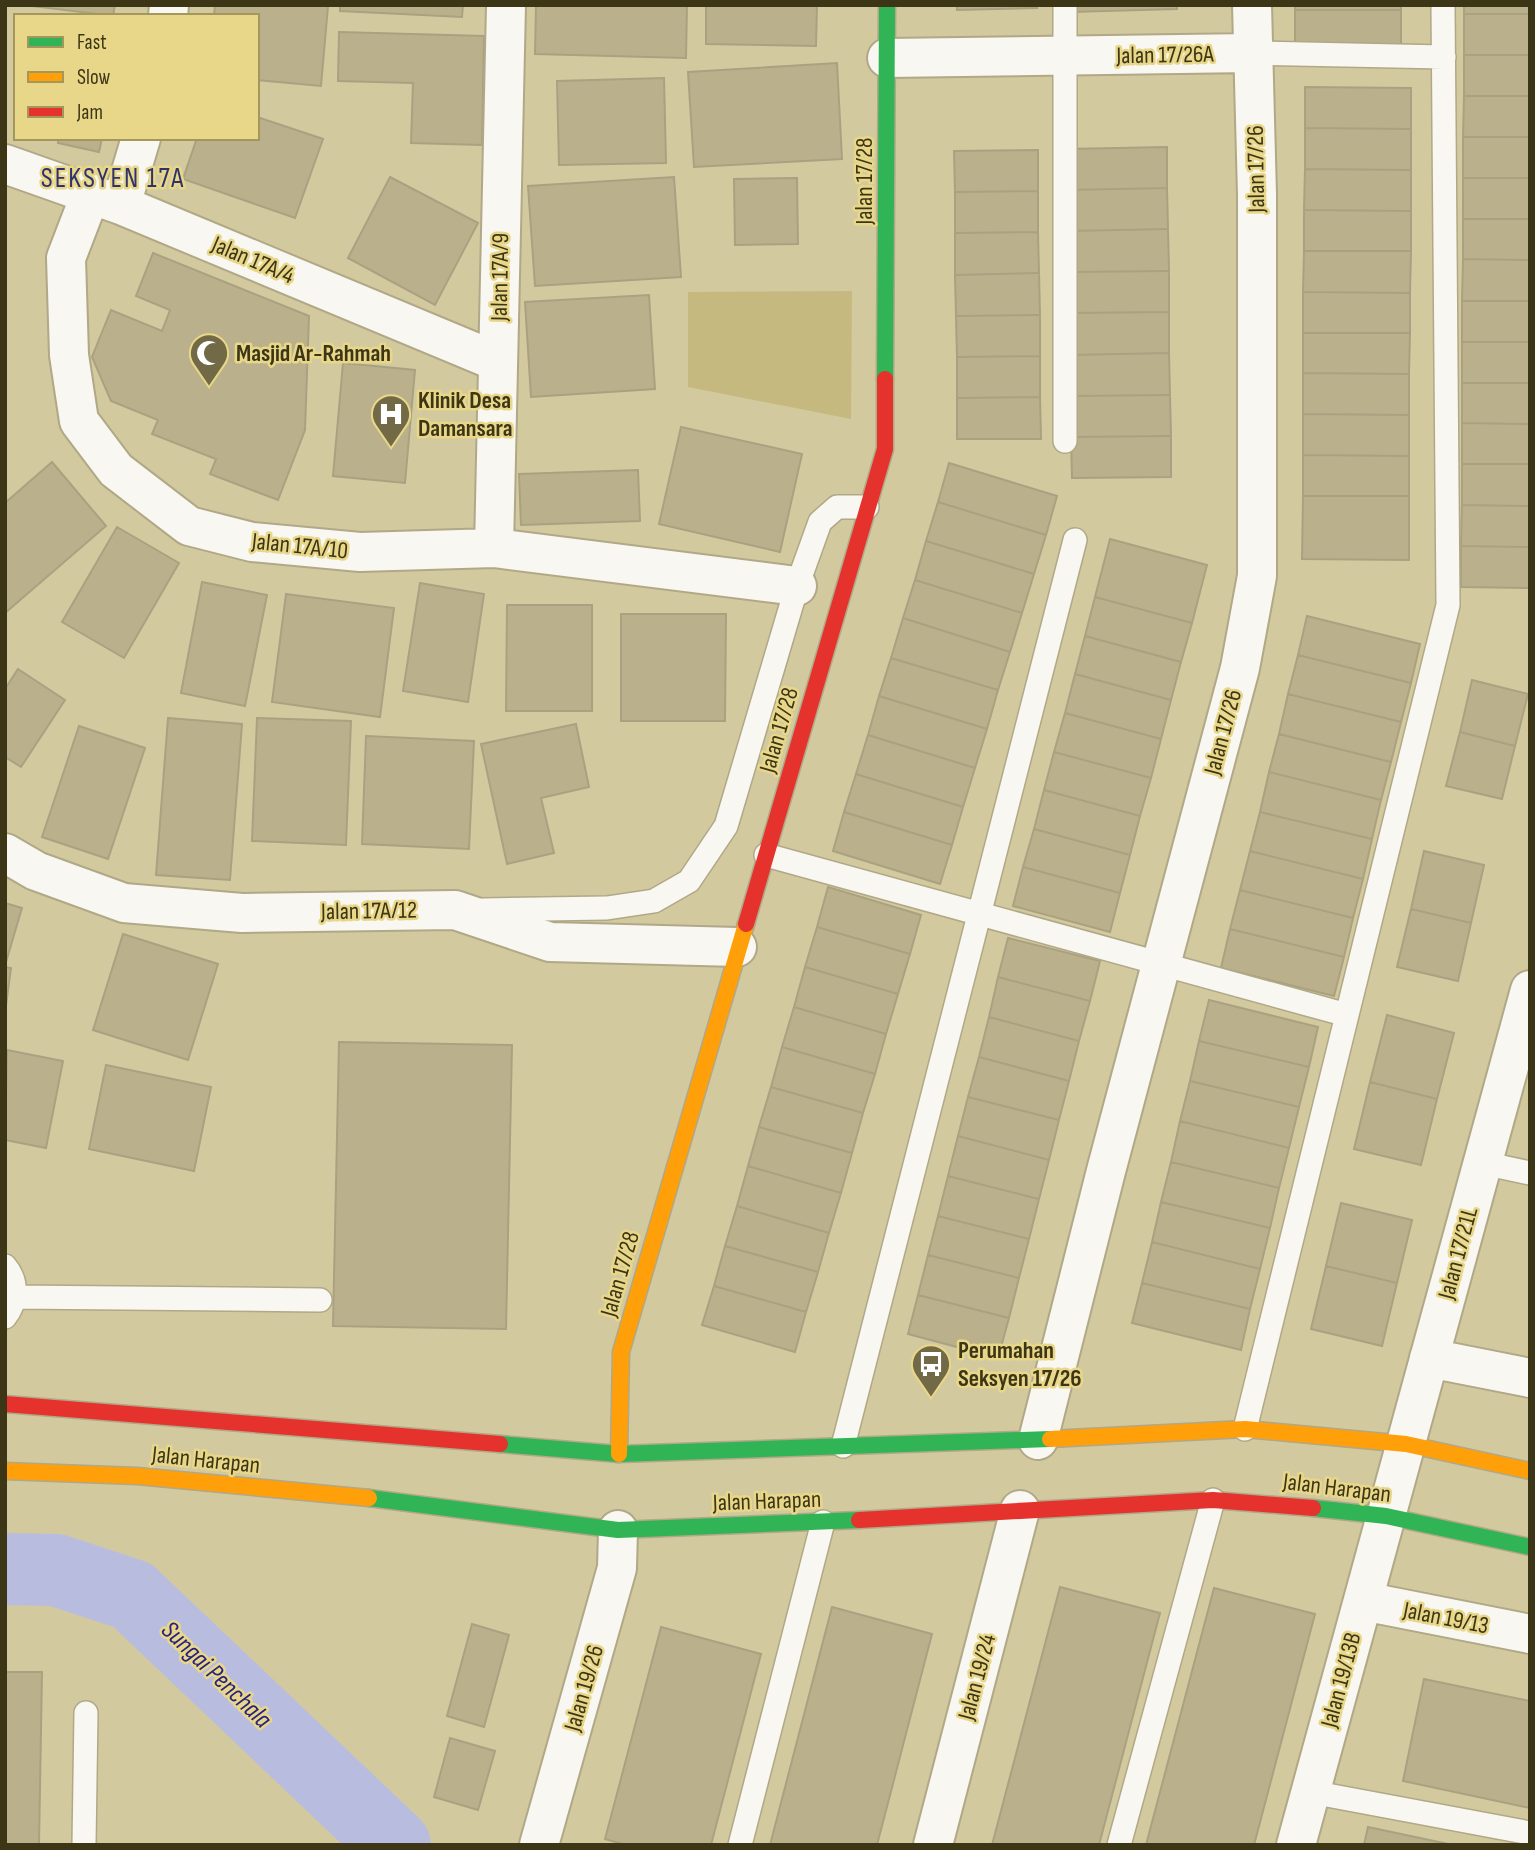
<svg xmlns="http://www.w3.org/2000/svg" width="1535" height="1850" font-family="'Sofia Sans Condensed',sans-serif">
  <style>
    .green { fill: #c6b97f }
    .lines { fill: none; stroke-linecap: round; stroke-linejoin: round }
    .river { stroke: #b8bcdf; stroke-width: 72 }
    .building { fill: #bab18c; stroke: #a9a180; stroke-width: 2 }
    .lane-casing { stroke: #b0a886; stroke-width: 26 }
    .street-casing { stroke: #b0a886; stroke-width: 42 }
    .fast-casing { stroke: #b0a886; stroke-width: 19 }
    .slow-casing { stroke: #b0a886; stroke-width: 19 }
    .jam-casing { stroke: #b0a886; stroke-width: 19 }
    .lane { stroke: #f8f7f1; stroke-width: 23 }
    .street { stroke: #f8f7f1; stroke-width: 38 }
    .fast { stroke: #30b455; stroke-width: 16 }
    .slow { stroke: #ff9f0a; stroke-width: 16 }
    .jam { stroke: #e5322d; stroke-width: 16 }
    .labels { text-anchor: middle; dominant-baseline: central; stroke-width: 5; stroke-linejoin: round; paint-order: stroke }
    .street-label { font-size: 24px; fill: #3d3616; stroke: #e9d789 }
    .poi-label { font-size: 24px; font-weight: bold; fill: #3d3616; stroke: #e9d789; text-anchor: start }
    .water-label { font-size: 26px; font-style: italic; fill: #272180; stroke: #e9d789 }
    .quarter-label { font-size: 28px; letter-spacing: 2px; fill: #2e336d; stroke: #e9d789 }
  </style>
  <rect width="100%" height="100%" fill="#d3c99f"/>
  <path class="green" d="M852 291 851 419 688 387V292Z"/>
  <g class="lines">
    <path class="river" d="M5 1569 56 1570 132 1595 395 1845"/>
  </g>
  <path class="building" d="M24 5H115L113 16Z
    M215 5 328 6 321 86 257 80V16H214Z
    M340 5H463L462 17 340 11Z
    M536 5H687L686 58 535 54Z
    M706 5H817L816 46 706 44Z
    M957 5H1037V8L957 10Z
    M1071 5H1177V9L1071 12Z
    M1295 5H1401V10H1295Z
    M1464 5H1530V14H1464Z
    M1295 10H1401V50H1295Z
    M1464 14H1530V55H1464Z
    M339 32 484 36 482 145 411 143 413 83 338 81Z
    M1464 55H1530V96H1464Z
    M837 63 842 159 694 167 688 72Z
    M664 78 666 163 559 165 557 81Z
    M1305 87 1411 88V129L1305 128Z
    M1464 96H1530V137H1463Z
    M257 117 323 139 295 218 183 179 197 138H257Z
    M1305 128 1411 129V170L1305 169Z
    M1463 137H1530V178H1463Z
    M59 138H102L99 152 58 143Z
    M1167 147V188L1068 190 1067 149Z
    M1038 150V191L955 192 954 151Z
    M1305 169 1411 170V211L1304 210Z
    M390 177 478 223 435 305 348 258Z
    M674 177 681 277 535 286 528 186Z
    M797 178 798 244 735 245 734 179Z
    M1463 178H1530V219H1463Z
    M1167 188 1168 229 1069 231 1068 190Z
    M1038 191V232L955 233V192Z
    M1304 210 1411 211V251H1304Z
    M1463 219H1530V260L1463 259Z
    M1168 229 1169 271 1069 272V231Z
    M1038 232 1039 273 955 275V233Z
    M1304 251H1411L1410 293 1303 292Z
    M153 253 309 316 305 430 278 500 210 474 216 459 152 434 158 420 111 401 92 357 111 310 162 331 170 310 136 296Z
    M1463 259 1530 260V301H1462Z
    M1169 271V312L1069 313V272Z
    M1039 273 1040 315 956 316 955 275Z
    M1303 292 1410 293V333H1303Z
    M649 295 655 389 531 397 525 302Z
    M1462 301H1530V342H1462Z
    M1169 312V353L1070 355 1069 313Z
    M1040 315V356L957 357 956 316Z
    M1303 333H1410L1409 374 1303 373Z
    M1462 342H1530V383H1462Z
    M1169 353 1170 395 1071 396 1070 355Z
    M1040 356V397L957 398V357Z
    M343 363 415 370 405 483 333 476Z
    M1303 373 1409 374V415L1303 414Z
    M1462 383H1530V424L1462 423Z
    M1170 395 1171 436 1071 437V396Z
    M1040 397 1041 439H957V398Z
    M1303 414 1409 415V456L1303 455Z
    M1462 423 1530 424V464H1462Z
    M681 427 802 454 780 552 659 524Z
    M1171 436V477L1072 478 1071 437Z
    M1303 455 1409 456V496H1303Z
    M52 462 106 526 5 613V503Z
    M949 463 1057 496 1046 535 938 502Z
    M1462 464H1530V506L1462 505Z
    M638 470 640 521 521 525 519 474Z
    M1303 496H1409V560L1302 559Z
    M938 502 1046 535 1034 574 926 541Z
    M1462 505 1530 506V547L1461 546Z
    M117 527 179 563 124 658 62 622Z
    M1110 539 1207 565 1192 623 1095 597Z
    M926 541 1034 574 1022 613 915 580Z
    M1461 546 1530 547V588L1461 587Z
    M915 580 1022 613 1010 652 903 618Z
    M202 582 267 595 245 706 181 693Z
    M420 583 484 594 468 702 403 691Z
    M286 594 394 608 380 717 272 702Z
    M1095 597 1192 623 1181 662 1085 636Z
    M507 605H592V711H506Z
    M621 614H726L725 721H621Z
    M1307 616 1420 644 1411 683 1298 655Z
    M903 618 1010 652 998 690 891 658Z
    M1085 636 1181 662 1171 700 1075 674Z
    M1298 655 1411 683 1401 722 1288 694Z
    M891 658 998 690 987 729 879 696Z
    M18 669 65 700 21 767 5 757V689Z
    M1075 674 1171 700 1161 739 1065 713Z
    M1472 680 1528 694 1515 746 1460 732Z
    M1288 694 1401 722 1391 762 1279 734Z
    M879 696 987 729 975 768 868 735Z
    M1065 713 1161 739 1151 778 1054 752Z
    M168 718 242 724 230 880 156 875Z
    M257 718 351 721 346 845 252 841Z
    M576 724 589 787 541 798 554 853 507 864 481 744Z
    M79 726 145 748 108 859 42 837Z
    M1460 732 1515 746 1502 799 1446 786Z
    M1279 734 1391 762 1381 800 1269 772Z
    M868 735 975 768 963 807 856 774Z
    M366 736 474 741 469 849 362 844Z
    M1054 752 1151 778 1140 816 1044 790Z
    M1269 772 1381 800 1372 839 1260 812Z
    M856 774 963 807 952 845 844 812Z
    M1044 790 1140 816 1130 855 1034 829Z
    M844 812 952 845 940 884 833 851Z
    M1260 812 1372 839 1363 879 1250 851Z
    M1034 829 1130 855 1120 893 1023 867Z
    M1250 851 1363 879 1353 918 1240 890Z
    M1424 851 1484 865 1471 923 1411 909Z
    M1023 867 1120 893 1110 932 1013 906Z
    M828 887 921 915 910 954 817 927Z
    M1240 890 1353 918 1344 957 1230 929Z
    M5 903 22 908 6 962H5Z
    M1411 909 1471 923 1458 981 1397 967Z
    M817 927 910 954 898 994 805 967Z
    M1230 929 1344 957 1334 996 1221 968Z
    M123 934 218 964 188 1060 93 1030Z
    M1008 938 1100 961 1090 1001 998 977Z
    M5 967 11 968 5 1013Z
    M805 967 898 994 886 1034 794 1007Z
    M998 977 1090 1001 1079 1041 989 1017Z
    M1209 1000 1318 1027 1309 1067 1199 1041Z
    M794 1007 886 1034 875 1074 782 1047Z
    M1387 1015 1454 1033 1437 1099 1370 1082Z
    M989 1017 1079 1041 1069 1081 979 1057Z
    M1199 1041 1309 1067 1299 1107 1190 1081Z
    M339 1042 512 1045 506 1329 333 1326Z
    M782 1047 875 1074 863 1113 771 1087Z
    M7 1050 63 1061 46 1148 5 1140Z
    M979 1057 1069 1081 1059 1120 968 1097Z
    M106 1065 211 1087 194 1171 89 1149Z
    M1190 1081 1299 1107 1289 1148 1180 1121Z
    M1370 1082 1437 1099 1421 1165 1354 1149Z
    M771 1087 863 1113 852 1153 759 1127Z
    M968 1097 1059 1120 1049 1160 958 1136Z
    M1180 1121 1289 1148 1279 1188 1171 1162Z
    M759 1127 852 1153 841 1193 748 1166Z
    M958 1136 1049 1160 1039 1199 948 1176Z
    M1171 1162 1279 1188 1270 1228 1161 1202Z
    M748 1166 841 1193 829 1233 737 1206Z
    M948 1176 1039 1199 1029 1239 938 1216Z
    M1161 1202 1270 1228 1260 1269 1152 1242Z
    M1341 1203 1412 1220 1397 1283 1326 1266Z
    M737 1206 829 1233 818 1272 725 1246Z
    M938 1216 1029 1239 1019 1278 928 1255Z
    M1152 1242 1260 1269 1250 1309 1142 1283Z
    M725 1246 818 1272 806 1312 714 1286Z
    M928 1255 1019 1278 1009 1318 918 1295Z
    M1326 1266 1397 1283 1382 1346 1311 1329Z
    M1142 1283 1250 1309 1241 1350 1132 1323Z
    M714 1286 806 1312 795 1352 702 1325Z
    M918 1295 1009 1318 998 1358 908 1334Z
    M1060 1587 1160 1613 1099 1845H992Z
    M1214 1588 1315 1614 1254 1845H1146Z
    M832 1607 932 1634 877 1845H770Z
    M472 1624 509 1635 484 1727 447 1716Z
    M661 1627 761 1654 711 1845H626L605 1839Z
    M5 1672H42L39 1845H5Z
    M1424 1679 1530 1701V1808L1403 1781Z
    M450 1738 495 1751 478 1810 434 1797Z
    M1368 1827 1453 1845H1364Z"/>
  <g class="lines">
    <g class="lane-casing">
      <path id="lane" d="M1252 53 1444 57
        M1065 441V5
        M766 855 1347 1015
        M483 910 607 908 654 901 689 881 726 826 797 586 820 522 837 507H867
        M1483 1163 1530 1173
        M5 1266C18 1281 17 1302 5 1317
        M14 1297 320 1300
        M1245 1429 1448 605 1443 5
        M843 1446 1075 540
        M1311 1792 1530 1833
        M84 1845 86 1713
        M740 1845 823 1522
        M1119 1845 1213 1500"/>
    </g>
    <g class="street-casing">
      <path id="street" d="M168 16 169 5
        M887 58 1252 53
        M5 164 121 205 498 362
        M91 193 66 258 69 355 79 421 116 470 189 526 252 542 360 552 494 548 797 586
        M121 205 141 138
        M494 548 506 5
        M5 853 36 871 124 903 242 913 455 910 550 942 737 947
        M1429 1358 1530 1378
        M1038 1440 1106 1171 1240 668 1257 576V195L1252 5
        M1363 1601 1530 1634
        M539 1845 617 1568 618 1530
        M933 1845 1020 1510
        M1296 1845 1530 990"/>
    </g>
    <g class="fast-casing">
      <path id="fast" d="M885 379 887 5
        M500 1444 619 1454 1050 1439
        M369 1498 618 1530 859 1520
        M1313 1508 1386 1516 1530 1547"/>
    </g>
    <g class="slow-casing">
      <path id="slow" d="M1050 1439 1245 1429 1406 1444 1530 1471
        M619 1454 621 1352 746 924
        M5 1471 137 1476 369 1498"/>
    </g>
    <g class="jam-casing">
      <path id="jam" d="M746 924 885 449V379
        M5 1404 500 1444
        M859 1520 1213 1500 1313 1508"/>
    </g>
    <use href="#lane" class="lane"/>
    <use href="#street" class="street"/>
    <use href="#fast" class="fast"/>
    <use href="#slow" class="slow"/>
    <use href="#jam" class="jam"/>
  </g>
  <defs>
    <g id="mosque-pin" transform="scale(2.0125)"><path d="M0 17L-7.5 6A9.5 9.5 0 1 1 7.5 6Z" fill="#726946" stroke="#e9d789"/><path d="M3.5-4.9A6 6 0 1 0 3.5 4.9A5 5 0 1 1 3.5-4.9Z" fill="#fff"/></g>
    <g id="hospital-pin" transform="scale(2.0125)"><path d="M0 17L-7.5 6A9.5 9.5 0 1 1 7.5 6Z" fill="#726946" stroke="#e9d789"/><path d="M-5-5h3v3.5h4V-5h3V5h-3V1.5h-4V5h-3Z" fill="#fff"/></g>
    <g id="bus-pin" transform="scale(2.0125)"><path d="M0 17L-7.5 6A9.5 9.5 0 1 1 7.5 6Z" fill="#726946" stroke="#e9d789"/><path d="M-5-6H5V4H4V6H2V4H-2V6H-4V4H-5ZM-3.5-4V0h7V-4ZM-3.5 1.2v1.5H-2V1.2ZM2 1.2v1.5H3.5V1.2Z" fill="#fff"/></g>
  </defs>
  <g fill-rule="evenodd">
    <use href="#mosque-pin" x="209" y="353"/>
    <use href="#hospital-pin" x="391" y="414"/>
    <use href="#bus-pin" x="931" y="1364"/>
  </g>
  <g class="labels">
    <g class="street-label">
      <text transform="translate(1165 55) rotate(-1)">Jalan 17/26A</text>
      <text transform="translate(1256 169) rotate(-91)">Jalan 17/26</text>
      <text transform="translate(864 181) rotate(-90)">Jalan 17/28</text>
      <text transform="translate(253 260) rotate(23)">Jalan 17A/4</text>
      <text transform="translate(500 277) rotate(-89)">Jalan 17A/9</text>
      <text transform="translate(300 546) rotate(6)">Jalan 17A/10</text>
      <text transform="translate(779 730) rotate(-74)">Jalan 17/28</text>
      <text transform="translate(1223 732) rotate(-75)">Jalan 17/26</text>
      <text transform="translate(369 911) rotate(-1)">Jalan 17A/12</text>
      <text transform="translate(1458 1253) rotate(-75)">Jalan 17/21L</text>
      <text transform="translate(620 1274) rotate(-74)">Jalan 17/28</text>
      <text transform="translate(206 1460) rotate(6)">Jalan Harapan</text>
      <text transform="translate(1337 1488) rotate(7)">Jalan Harapan</text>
      <text transform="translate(767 1501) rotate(-2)">Jalan Harapan</text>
      <text transform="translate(1446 1618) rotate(11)">Jalan 19/13</text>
      <text transform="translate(977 1677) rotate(-75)">Jalan 19/24</text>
      <text transform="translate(1341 1680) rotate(-75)">Jalan 19/13B</text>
      <text transform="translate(584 1688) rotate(-74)">Jalan 19/26</text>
    </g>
    <g class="poi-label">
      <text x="236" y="353">Masjid Ar-Rahmah</text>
      <text x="418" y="400">Klinik Desa<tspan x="418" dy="28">Damansara</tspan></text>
      <text x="958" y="1350">Perumahan<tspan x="958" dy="28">Seksyen 17/26</tspan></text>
    </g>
    <g class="water-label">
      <text transform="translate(216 1675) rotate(44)">Sungai Penchala</text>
    </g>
    <g class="quarter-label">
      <text x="113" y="178">SEKSYEN 17A</text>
    </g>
  </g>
  <rect width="1535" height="1850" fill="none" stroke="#3d3616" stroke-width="14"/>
  <rect x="14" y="14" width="245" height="126" fill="#e9d789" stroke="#a4975b" stroke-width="2"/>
  <rect x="28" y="37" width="35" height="10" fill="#30b455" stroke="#a4975b" stroke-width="2"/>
  <text x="77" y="49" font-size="21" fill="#3d3616">Fast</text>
  <rect x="28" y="72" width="35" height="10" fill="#ff9f0a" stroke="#a4975b" stroke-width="2"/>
  <text x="77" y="84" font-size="21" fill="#3d3616">Slow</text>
  <rect x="28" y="107" width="35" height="10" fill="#e5322d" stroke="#a4975b" stroke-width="2"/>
  <text x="77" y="119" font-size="21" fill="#3d3616">Jam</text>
</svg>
